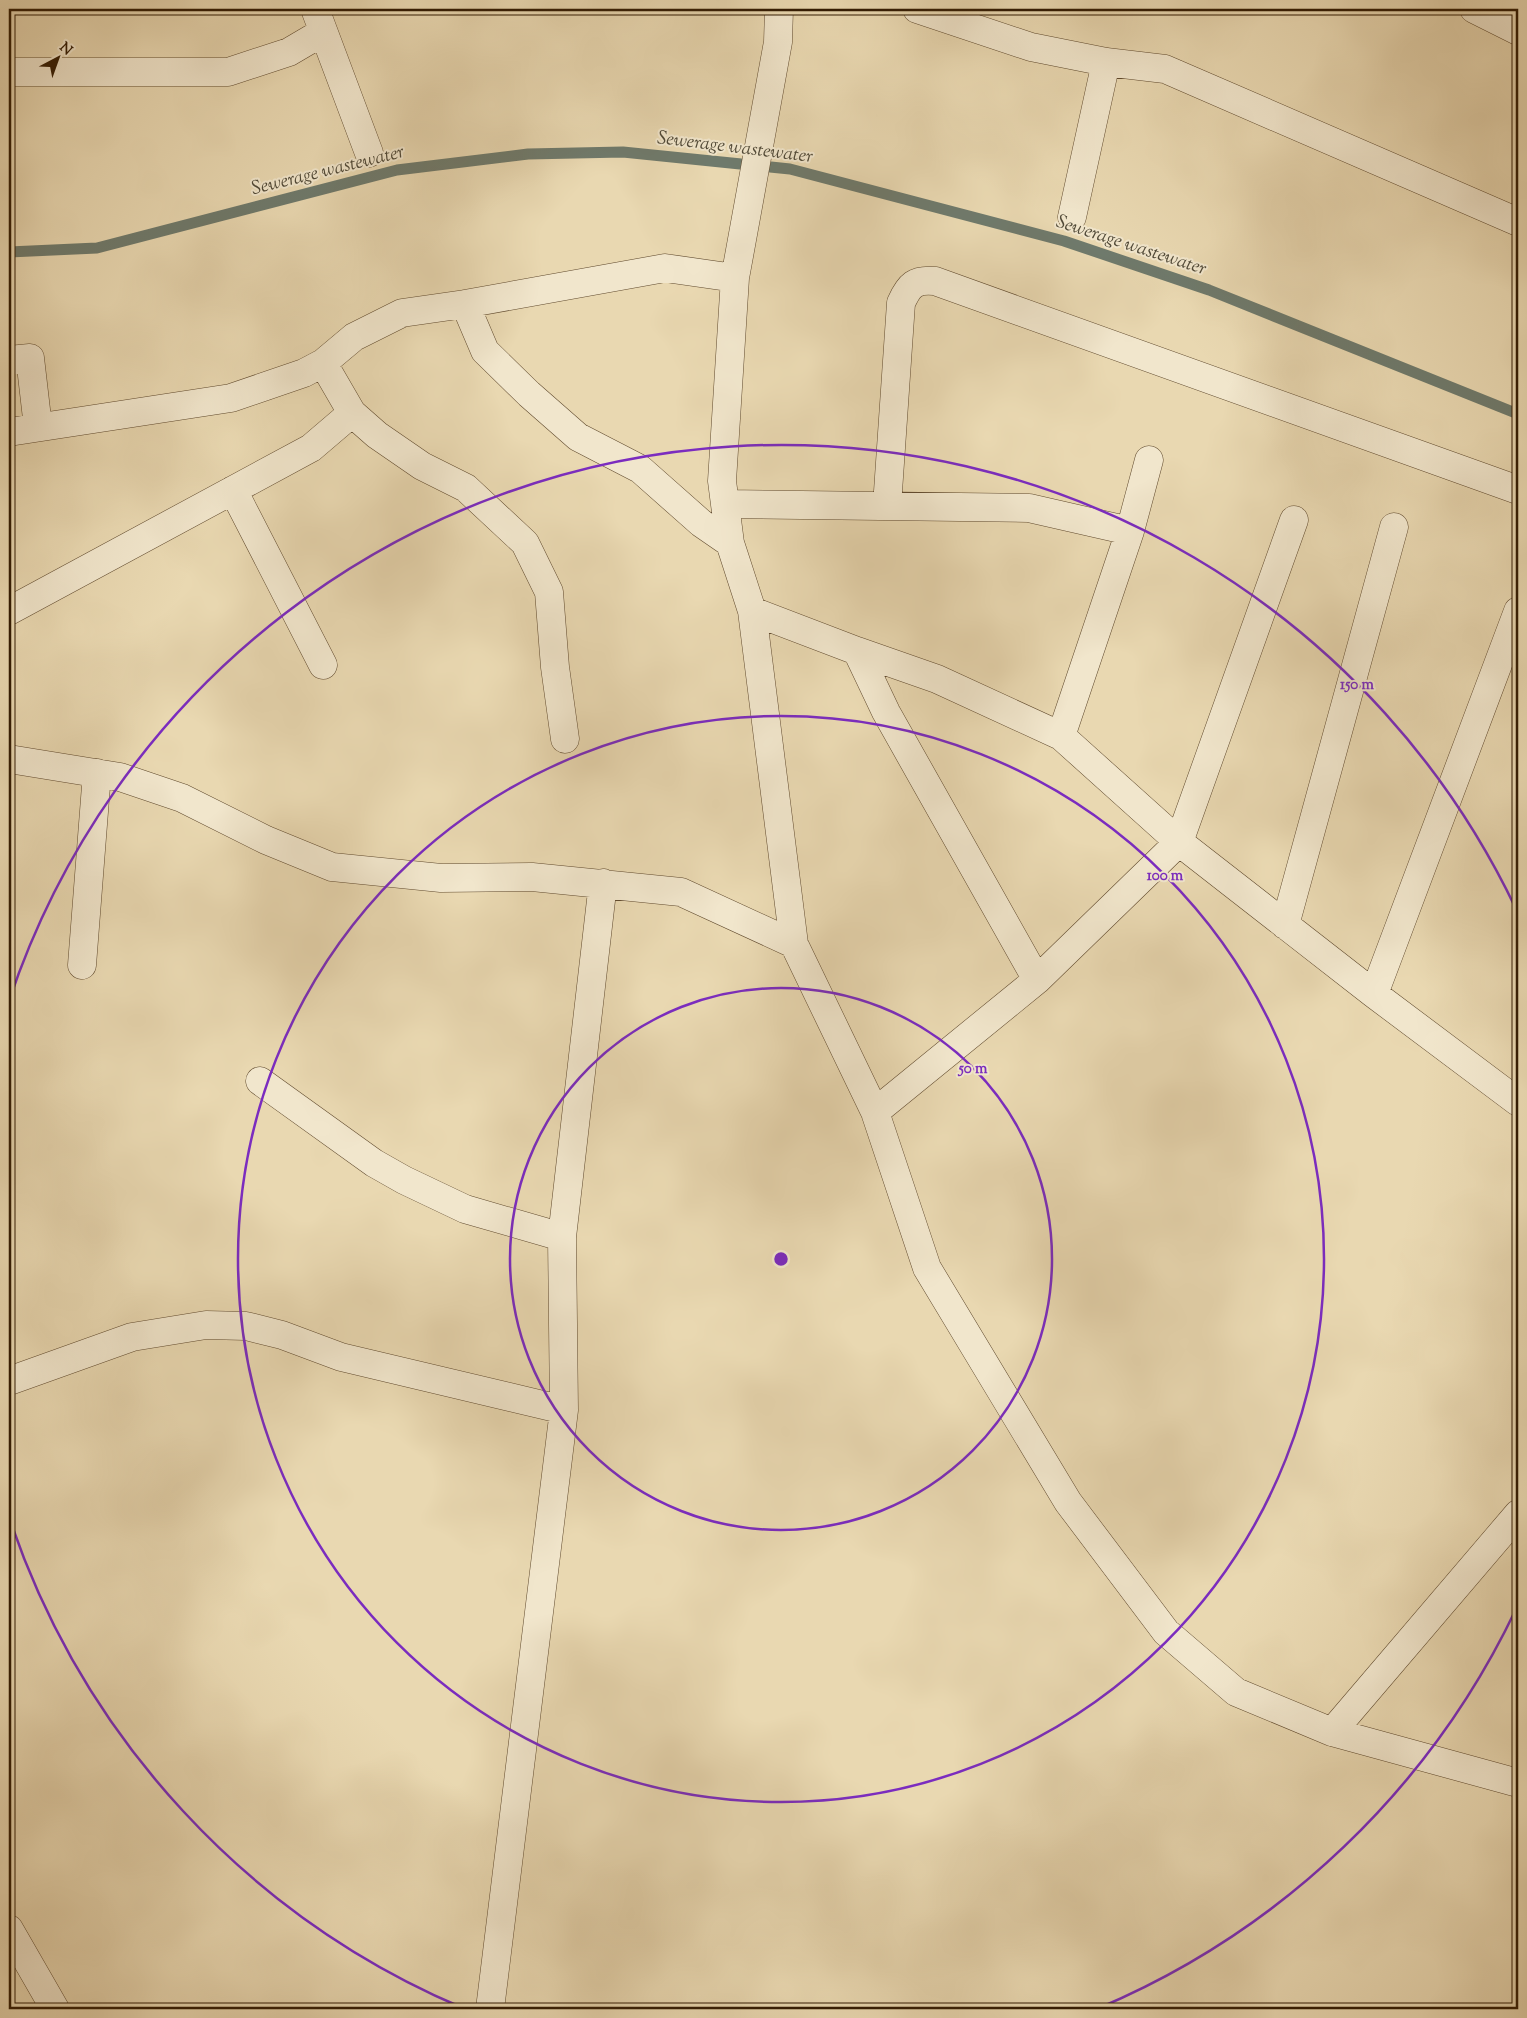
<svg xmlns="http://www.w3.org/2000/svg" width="1527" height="2018" font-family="'Sorts Mill Goudy',serif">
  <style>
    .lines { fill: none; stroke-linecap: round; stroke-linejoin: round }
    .stream { stroke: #6f7a6c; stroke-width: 11 }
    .minor-casing { stroke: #604a2e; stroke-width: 29 }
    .minor { stroke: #f1e6cc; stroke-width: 28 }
    .ring { fill: none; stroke: #7b2cbf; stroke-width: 2.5 }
    .labels { text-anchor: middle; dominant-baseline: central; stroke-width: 4; stroke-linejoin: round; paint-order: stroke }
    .water-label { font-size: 19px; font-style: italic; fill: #514a38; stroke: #f1e6cc }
    .centre { fill: #7b2cbf; stroke: #f1e6cc; stroke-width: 2.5 }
    .ring-label { font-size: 15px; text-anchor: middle; font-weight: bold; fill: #7b2cbf; stroke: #f1e6cc; stroke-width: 4; stroke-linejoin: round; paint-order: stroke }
  </style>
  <rect width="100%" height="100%" fill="#e9d8b1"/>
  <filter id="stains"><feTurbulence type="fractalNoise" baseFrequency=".004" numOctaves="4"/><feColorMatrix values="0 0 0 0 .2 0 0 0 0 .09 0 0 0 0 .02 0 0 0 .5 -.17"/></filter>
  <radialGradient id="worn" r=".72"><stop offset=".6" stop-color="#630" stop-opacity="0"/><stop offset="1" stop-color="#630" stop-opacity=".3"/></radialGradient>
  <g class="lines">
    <path class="stream" d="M9 252 97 248 397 170 528 154 623 152 790 169 1064 241 1209 290 1518 414"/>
    <g class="minor-casing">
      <path id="minor" d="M315 9 369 153
        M779 9 778 42 735 278 722 481 730 543 752 611 794 944 875 1112 927 1268 1068 1502 1166 1632 1236 1692 1332 1732 1518 1783
        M917 9 1031 47 1106 62 1165 69 1518 222
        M1474 9 1518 31
        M9 72H228L289 52 323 32
        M1072 217 1106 62
        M465 304 485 351 529 394 578 437 640 469 701 523 730 543
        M9 360 30 358 38 427
        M323 363 352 413 377 435 422 466 466 488 525 543 549 592 555 667 565 739
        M9 432 231 398 304 373 323 363 354 337 402 313 465 304 665 268 735 278
        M233 490 323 665
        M725 504 1029 508 1130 531
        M887 506 901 303C909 285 915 279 935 281L1518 490
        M9 611 311 448 352 413
        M752 611 857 651 937 679 1061 736 1179 842 1374 994 1518 1102
        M857 651 886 712 1037 980
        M1061 736 1130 531 1149 460
        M9 759 120 777 182 798 266 840 332 867 441 878 532 877 681 892 794 944
        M1285 925 1394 527
        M82 965 97 773
        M1374 994 1518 611
        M260 1081 374 1163 404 1180 465 1209 562 1237
        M875 1112 1037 980 1179 842 1294 520
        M9 1381 132 1337 206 1325 246 1326 282 1335 341 1357 564 1410
        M1332 1732 1518 1514
        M9 1929 55 2009
        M490 2009 564 1410 562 1237 603 883"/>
    </g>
    <use href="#minor" class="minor"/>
  </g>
  <g class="ring">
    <circle cx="781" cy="1259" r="271"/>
    <circle cx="781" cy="1259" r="543"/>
    <path d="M1516 1609A814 814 0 0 1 1099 2008M463 2008A814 814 0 0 1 9 1517M9 1001A814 814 0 0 1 1516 909"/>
  </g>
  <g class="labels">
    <g class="water-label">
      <text transform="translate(735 148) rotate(7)">Sewerage wastewater</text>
      <text transform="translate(328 171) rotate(-14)">Sewerage wastewater</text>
      <text transform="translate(1131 246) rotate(18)">Sewerage wastewater</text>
    </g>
  </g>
  <circle cx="781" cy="1259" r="8" class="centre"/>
  <g class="ring-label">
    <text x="1357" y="689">150 m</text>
    <text x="1165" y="880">100 m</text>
    <text x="973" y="1073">50 m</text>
  </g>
  <rect width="1527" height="2018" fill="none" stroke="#e9d8b1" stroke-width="30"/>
  <rect x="10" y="10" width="1507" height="1998" fill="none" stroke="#321b03" stroke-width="2.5"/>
  <rect x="15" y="15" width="1497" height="1988" fill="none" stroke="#321b03"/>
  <g transform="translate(58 58) rotate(41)" stroke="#f1e6cc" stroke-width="4" paint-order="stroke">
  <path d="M0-4L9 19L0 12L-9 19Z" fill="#321b03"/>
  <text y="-8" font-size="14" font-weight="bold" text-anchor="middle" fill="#321b03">N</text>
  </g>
  <rect width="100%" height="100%" filter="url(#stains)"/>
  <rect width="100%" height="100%" fill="url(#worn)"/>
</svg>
